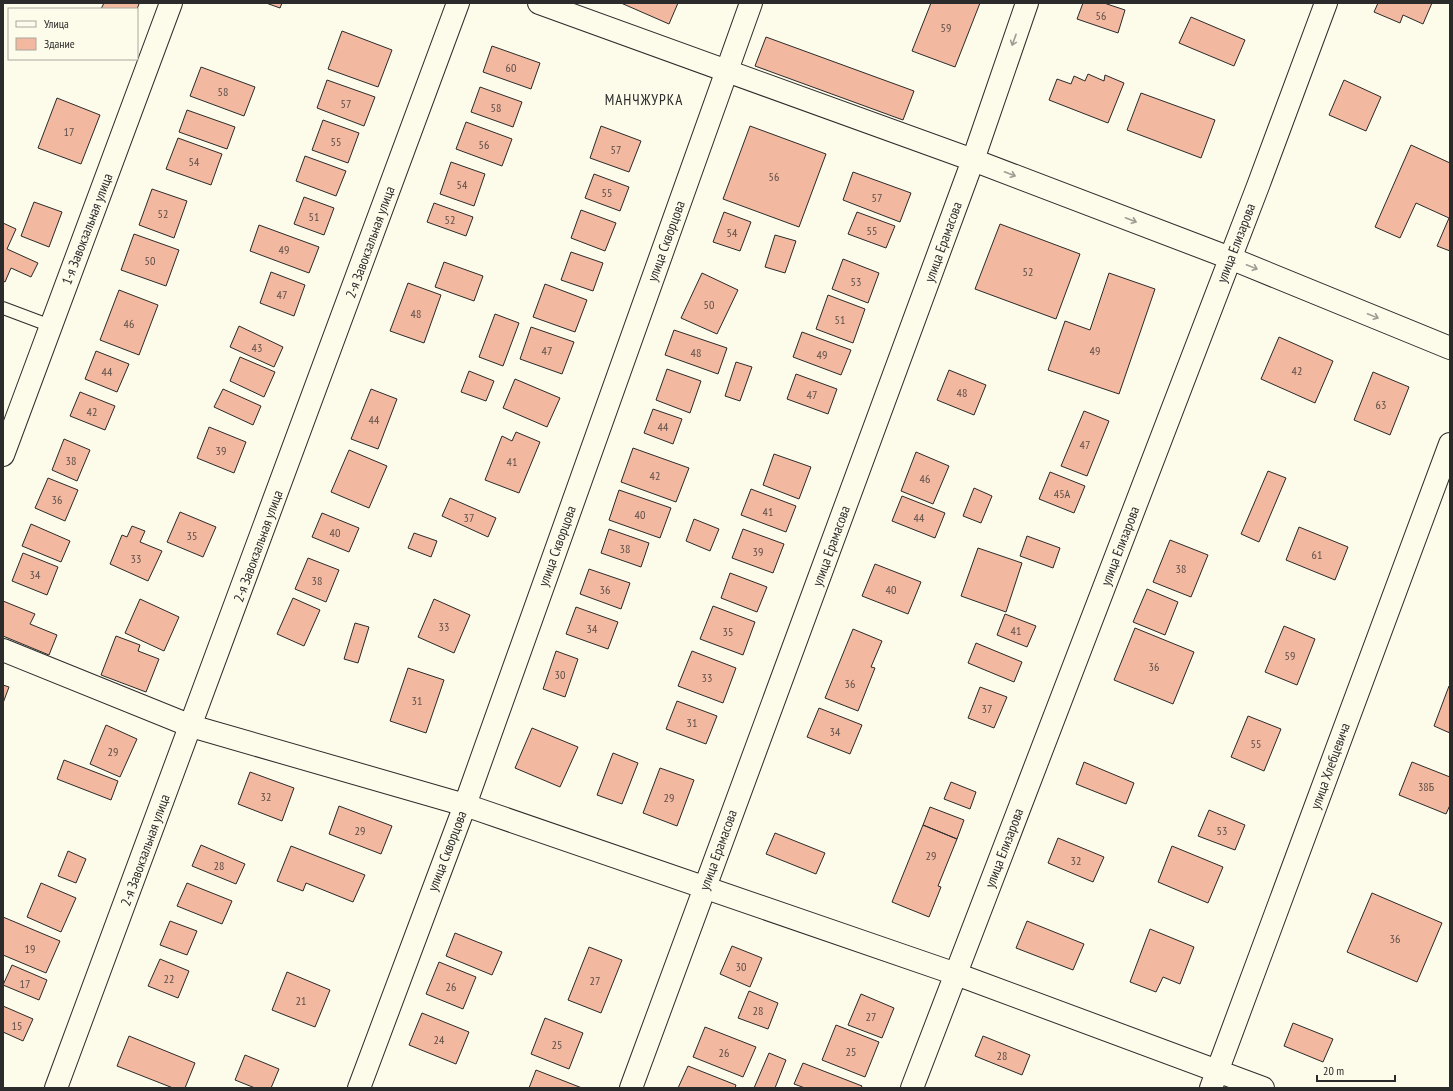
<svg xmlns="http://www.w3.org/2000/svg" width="1453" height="1091" font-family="'PT Sans Narrow',sans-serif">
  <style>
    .building { fill: #f2b8a0; stroke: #2b2b2b }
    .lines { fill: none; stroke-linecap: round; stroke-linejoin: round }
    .lane-casing { stroke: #2b2b2b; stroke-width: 14 }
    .street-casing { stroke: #2b2b2b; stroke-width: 24 }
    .primary-casing { stroke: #2b2b2b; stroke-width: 24 }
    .lane { stroke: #fdfbea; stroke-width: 12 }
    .street { stroke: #fdfbea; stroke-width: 22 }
    .primary { stroke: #fdfbea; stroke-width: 22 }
    .oneway { stroke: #9e9d94 }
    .labels { text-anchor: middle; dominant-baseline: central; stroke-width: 3; stroke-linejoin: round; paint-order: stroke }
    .number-label { font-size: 12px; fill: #5d4e48 }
    .street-label { font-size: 14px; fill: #2b2b2b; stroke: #fdfbea }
    .neighbourhood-label { font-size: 15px; letter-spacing: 1px; fill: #2b2b2b; stroke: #fdfbea }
  </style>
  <rect width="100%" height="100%" fill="#fdfbea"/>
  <path class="building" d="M104 3H137L139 4 137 9H101Z
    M266 3H282L280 8Z
    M621 3H678L669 24Z
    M931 3H980L955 67 912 51Z
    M1083 3H1104L1125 10 1118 33 1077 19Z
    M1378 3H1432L1423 24 1403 15 1400 23 1374 12Z
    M1191 17 1245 40 1234 66 1179 43Z
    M342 31 392 50 378 87 328 69Z
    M766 37 914 91 903 120 755 66Z
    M492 46 540 63 531 89 483 72Z
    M201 67 255 87 244 116 190 96Z
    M1088 74 1104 81 1105 75 1124 83 1108 123 1049 100 1057 79 1071 84 1074 76 1085 81Z
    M327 80 375 97 364 126 317 108Z
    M1344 80 1381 97 1366 131 1329 115Z
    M480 87 522 102 513 127 471 112Z
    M1141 93 1215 120 1201 158 1127 130Z
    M57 98 100 115 81 164 38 148Z
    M187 110 235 127 227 149 179 132Z
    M323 120 359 133 348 163 312 150Z
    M466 122 512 139 502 166 456 149Z
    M601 126 641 141 629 172 590 158Z
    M750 126 826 154 799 227 723 199Z
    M178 138 222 154 211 185 166 169Z
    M1411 145 1450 163V251L1437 246 1449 218 1416 203 1400 238 1375 227Z
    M305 156 346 171 336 196 296 181Z
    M451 162 485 174 474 206 440 194Z
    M853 172 911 193 900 222 843 200Z
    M594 174 629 187 620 211 585 198Z
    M152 189 187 201 174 238 139 225Z
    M304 197 334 208 324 235 294 224Z
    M34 202 62 212 49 247 21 236Z
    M434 203 473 217 466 236 427 222Z
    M581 210 616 223 605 251 571 238Z
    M724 212 751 222 740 251 713 242Z
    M857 212 895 226 886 248 848 234Z
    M3 223 16 229 7 249 38 263 31 277 11 268 5 282 3 281Z
    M1000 224 1080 254 1056 319 975 289Z
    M259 225 319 247 309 273 250 251Z
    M134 234 179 250 166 286 121 270Z
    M775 235 796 241 785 273 765 267Z
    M571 252 603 263 593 291 561 280Z
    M843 259 879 273 868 303 832 289Z
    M444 262 483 276 474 301 435 287Z
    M271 272 305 285 294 316 260 303Z
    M702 273 738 290 717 334 681 318Z
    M1109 273 1155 289 1119 394 1048 370 1065 321 1090 330Z
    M408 283 441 295 424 343 390 331Z
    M545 284 587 300 575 332 533 317Z
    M119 290 158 305 139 355 100 340Z
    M828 295 865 309 853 343 816 329Z
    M495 314 519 323 503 366 479 357Z
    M239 326 283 347 274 367 230 347Z
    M531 327 574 342 562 374 520 359Z
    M674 330 727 348 718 374 665 355Z
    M802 332 851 350 841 375 793 357Z
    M1279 337 1333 361 1315 403 1261 379Z
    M96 351 129 364 117 392 85 379Z
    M240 357 275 372 264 397 230 381Z
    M736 362 752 367 740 401 725 396Z
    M667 369 701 381 690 413 656 400Z
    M949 370 986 385 974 415 937 400Z
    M469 371 494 381 486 401 461 392Z
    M1373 372 1409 387 1390 435 1354 420Z
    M796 374 837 389 828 414 787 399Z
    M515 379 560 398 547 427 503 408Z
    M223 389 261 406 253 425 214 407Z
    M371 389 397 399 378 449 351 439Z
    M80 392 115 406 105 430 70 416Z
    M653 409 682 419 673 444 644 433Z
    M1084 411 1109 421 1087 476 1061 466Z
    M209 427 246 442 234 473 197 458Z
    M516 432 540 442 519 493 485 480 502 436 512 441Z
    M64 439 90 450 77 481 52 470Z
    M633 448 689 468 676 502 621 482Z
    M349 450 387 466 369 508 331 492Z
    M916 452 949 466 933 504 901 491Z
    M774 454 811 467 799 499 763 485Z
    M1268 471 1286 478 1259 542 1241 534Z
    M1050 472 1085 486 1074 513 1039 499Z
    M48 478 78 490 65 521 35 508Z
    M974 488 992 496 981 523 963 516Z
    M751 489 796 506 786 532 741 515Z
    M619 490 671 508 660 538 609 520Z
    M902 496 945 513 935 538 892 521Z
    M450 498 496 518 488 537 442 516Z
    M180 512 216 527 203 557 167 542Z
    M322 513 359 528 349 552 312 537Z
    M694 519 719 529 710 551 686 541Z
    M31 524 70 541 61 562 22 546Z
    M132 526 145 531 140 542 162 551 148 581 110 564 122 535 127 537Z
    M1299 527 1348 547 1335 580 1286 560Z
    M609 529 649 543 641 567 601 553Z
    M743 529 784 544 773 573 732 558Z
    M414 533 437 541 431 557 408 548Z
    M1027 536 1060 548 1053 568 1020 556Z
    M1170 540 1208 555 1191 597 1153 582Z
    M978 548 1022 563 1006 612 961 596Z
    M23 553 58 567 47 595 12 581Z
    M308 558 339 570 326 602 295 589Z
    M875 564 921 582 908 614 862 596Z
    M589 569 630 583 621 609 580 594Z
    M730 573 767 587 757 612 721 598Z
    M1147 589 1178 602 1165 635 1133 622Z
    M293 598 320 610 304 646 277 634Z
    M140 599 179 617 164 651 125 633Z
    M434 599 470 615 454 653 418 637Z
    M3 601 35 614 30 624 57 635 49 655 3 636Z
    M713 606 755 622 743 655 700 639Z
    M576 607 618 622 608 649 566 634Z
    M1005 614 1036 626 1027 647 997 635Z
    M355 623 369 627 358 663 344 659Z
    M1284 626 1315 639 1297 685 1265 672Z
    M1135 628 1194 652 1173 704 1114 680Z
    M853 629 882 641 871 667 875 668 858 711 825 698Z
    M116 636 140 645 138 651 159 659 146 692 101 675Z
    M976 643 1022 662 1014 682 968 663Z
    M556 651 578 659 565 697 543 689Z
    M692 651 736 668 723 703 678 686Z
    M408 668 444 680 426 733 390 721Z
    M3 685 9 687 3 703Z
    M1449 686 1450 687V733L1434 726Z
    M980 687 1007 697 994 728 968 718Z
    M677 701 717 716 706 744 666 729Z
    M819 708 862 725 850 754 807 737Z
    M1248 716 1281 729 1264 771 1231 757Z
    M106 725 137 739 120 777 90 764Z
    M532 728 578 747 560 787 515 768Z
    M613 753 638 763 622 804 597 795Z
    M64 760 118 781 111 800 57 779Z
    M1084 762 1134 783 1126 804 1076 784Z
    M1412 762 1450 777V805L1446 814 1399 795Z
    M660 768 694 780 677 826 643 813Z
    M250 772 294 788 282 821 238 804Z
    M951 782 976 792 970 809 944 799Z
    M339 806 392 826 381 854 329 834Z
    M930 807 964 820 957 839 923 825Z
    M1209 810 1245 825 1235 850 1198 836Z
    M923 825 957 839 938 886 941 887 929 917 892 902Z
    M775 833 825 853 816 874 766 854Z
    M1058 838 1104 857 1093 882 1048 863Z
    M201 845 245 864 236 884 192 866Z
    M291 846 365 875 353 902 306 883 303 891 277 881Z
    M1172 846 1223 867 1208 903 1158 882Z
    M68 851 86 859 76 883 58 876Z
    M41 883 76 898 61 932 27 917Z
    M187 883 232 901 222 924 177 906Z
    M1372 893 1442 923 1417 982 1347 952Z
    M3 917 60 941 46 973 3 955Z
    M170 921 197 931 187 955 160 945Z
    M1027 921 1084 944 1073 970 1016 948Z
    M1150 929 1194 947 1180 984 1163 977 1156 992 1130 982Z
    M455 933 502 952 492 975 446 956Z
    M732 946 762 958 750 987 720 974Z
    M589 947 622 960 601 1013 568 1000Z
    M160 959 189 971 178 998 148 986Z
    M439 962 476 977 463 1009 426 994Z
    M12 965 47 980 39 1000 3 985Z
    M287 972 330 990 315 1027 272 1010Z
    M749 991 778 1003 768 1029 738 1018Z
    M861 994 894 1008 882 1038 848 1025Z
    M3 1006 33 1019 23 1041 3 1032Z
    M422 1013 469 1032 456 1064 409 1045Z
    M545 1018 583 1033 569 1069 531 1054Z
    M1293 1023 1333 1039 1323 1062 1284 1046Z
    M836 1025 879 1042 865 1077 822 1060Z
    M705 1027 756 1047 743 1077 693 1057Z
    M129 1036 195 1063 185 1088H173L117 1066Z
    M983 1036 1030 1055 1022 1075 975 1056Z
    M769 1053 786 1060 775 1088H754Z
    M245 1055 279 1069 271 1088H255L235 1080Z
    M803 1063 862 1086 861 1088H805L794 1084Z
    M688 1066 736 1085 735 1088H678Z
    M536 1070 582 1088H529Z"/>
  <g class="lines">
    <g class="lane-casing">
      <path id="lane" d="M3 308 51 326"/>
    </g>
    <g class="street-casing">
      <path id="street" d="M539 3 973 160 631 1088
        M3 455 171 3
        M3 650 191 726 465 805 956 974 1263 1088
        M56 1088 458 3
        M359 1088 465 805 751 3
        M912 1088 1258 186 1326 3
        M1211 1088 1450 444"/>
    </g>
    <g class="primary-casing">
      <path id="primary" d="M1027 3 973 160 1230 258 1450 348"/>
    </g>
    <use href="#lane" class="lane"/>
    <use href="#street" class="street"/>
    <use href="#primary" class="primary"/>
  </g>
  <defs><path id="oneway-shaft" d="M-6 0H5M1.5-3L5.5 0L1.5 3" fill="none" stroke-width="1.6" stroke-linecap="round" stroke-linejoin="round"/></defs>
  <g class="oneway">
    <use href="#oneway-shaft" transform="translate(1014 40) rotate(110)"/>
    <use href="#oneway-shaft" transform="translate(1010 174) rotate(21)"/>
    <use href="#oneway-shaft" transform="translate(1131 220) rotate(21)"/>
    <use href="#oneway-shaft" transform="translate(1252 267) rotate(22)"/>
    <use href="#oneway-shaft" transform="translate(1373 316) rotate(22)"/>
  </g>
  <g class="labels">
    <g class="number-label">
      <text x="1101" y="15">56</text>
      <text x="946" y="27">59</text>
      <text x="511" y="67">60</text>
      <text x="223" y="91">58</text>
      <text x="346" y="103">57</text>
      <text x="496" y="107">58</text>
      <text x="69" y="131">17</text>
      <text x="336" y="141">55</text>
      <text x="484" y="144">56</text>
      <text x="616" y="149">57</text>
      <text x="194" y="161">54</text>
      <text x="774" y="176">56</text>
      <text x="462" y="184">54</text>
      <text x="607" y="192">55</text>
      <text x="877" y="197">57</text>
      <text x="163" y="213">52</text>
      <text x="314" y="216">51</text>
      <text x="450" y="219">52</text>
      <text x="872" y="230">55</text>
      <text x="732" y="232">54</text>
      <text x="284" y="249">49</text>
      <text x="150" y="260">50</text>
      <text x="1028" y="271">52</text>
      <text x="856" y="281">53</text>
      <text x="282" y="294">47</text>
      <text x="709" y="304">50</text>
      <text x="416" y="313">48</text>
      <text x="840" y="319">51</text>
      <text x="129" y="323">46</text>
      <text x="257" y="347">43</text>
      <text x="547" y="350">47</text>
      <text x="1095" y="350">49</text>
      <text x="696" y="352">48</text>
      <text x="822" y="354">49</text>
      <text x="1297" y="370">42</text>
      <text x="107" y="371">44</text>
      <text x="962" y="392">48</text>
      <text x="812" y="394">47</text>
      <text x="1381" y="404">63</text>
      <text x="92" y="411">42</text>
      <text x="374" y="419">44</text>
      <text x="663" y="426">44</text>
      <text x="1085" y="444">47</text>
      <text x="221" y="450">39</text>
      <text x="71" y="460">38</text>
      <text x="512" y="461">41</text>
      <text x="655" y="475">42</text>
      <text x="925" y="478">46</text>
      <text x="1062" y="493">45А</text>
      <text x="57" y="499">36</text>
      <text x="768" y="511">41</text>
      <text x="640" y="514">40</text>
      <text x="469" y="517">37</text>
      <text x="919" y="517">44</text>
      <text x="335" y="532">40</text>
      <text x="192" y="535">35</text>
      <text x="625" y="548">38</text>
      <text x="758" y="551">39</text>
      <text x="1317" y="554">61</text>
      <text x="136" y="558">33</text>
      <text x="1181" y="568">38</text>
      <text x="35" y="574">34</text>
      <text x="317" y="580">38</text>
      <text x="605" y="589">36</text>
      <text x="891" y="589">40</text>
      <text x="444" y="626">33</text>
      <text x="592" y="628">34</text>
      <text x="1016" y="630">41</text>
      <text x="728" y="631">35</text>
      <text x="1290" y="655">59</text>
      <text x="1154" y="666">36</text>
      <text x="560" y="674">30</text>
      <text x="707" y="677">33</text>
      <text x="850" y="683">36</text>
      <text x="417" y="700">31</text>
      <text x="987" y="708">37</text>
      <text x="692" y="722">31</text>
      <text x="835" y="731">34</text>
      <text x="1256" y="743">55</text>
      <text x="113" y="751">29</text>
      <text x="1426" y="786">38Б</text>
      <text x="266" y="796">32</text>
      <text x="669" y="797">29</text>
      <text x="360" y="830">29</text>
      <text x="1222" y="830">53</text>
      <text x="931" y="855">29</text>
      <text x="1076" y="860">32</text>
      <text x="219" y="865">28</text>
      <text x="1395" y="938">36</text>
      <text x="30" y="948">19</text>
      <text x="741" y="966">30</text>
      <text x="169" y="978">22</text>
      <text x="595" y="980">27</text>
      <text x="25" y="983">17</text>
      <text x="451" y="986">26</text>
      <text x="301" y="1000">21</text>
      <text x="758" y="1010">28</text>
      <text x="871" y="1016">27</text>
      <text x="17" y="1025">15</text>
      <text x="439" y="1039">24</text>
      <text x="557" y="1044">25</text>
      <text x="851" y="1051">25</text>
      <text x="724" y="1052">26</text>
      <text x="1002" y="1055">28</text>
    </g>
    <g class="street-label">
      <text transform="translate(87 229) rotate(-69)">1-я Завокзальная улица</text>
      <text transform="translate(666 241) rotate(-70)">улица Скворцова</text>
      <text transform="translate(370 242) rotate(-70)">2-я Завокзальная улица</text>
      <text transform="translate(943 242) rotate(-70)">улица Ерамасова</text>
      <text transform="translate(1236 243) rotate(-69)">улица Елизарова</text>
      <text transform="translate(258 546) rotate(-70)">2-я Завокзальная улица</text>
      <text transform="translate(557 546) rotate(-70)">улица Скворцова</text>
      <text transform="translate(831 546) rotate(-70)">улица Ерамасова</text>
      <text transform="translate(1120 546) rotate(-69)">улица Елизарова</text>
      <text transform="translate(1330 766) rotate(-70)">улица Хлебцевича</text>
      <text transform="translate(1004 848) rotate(-69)">улица Елизарова</text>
      <text transform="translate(145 850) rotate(-70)">2-я Завокзальная улица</text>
      <text transform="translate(718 850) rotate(-70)">улица Ерамасова</text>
      <text transform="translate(447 851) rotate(-69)">улица Скворцова</text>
    </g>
    <g class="neighbourhood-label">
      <text x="644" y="99">МАНЧЖУРКА</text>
    </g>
  </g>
  <rect width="1453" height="1091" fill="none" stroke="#2b2b2b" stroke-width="8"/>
  <rect x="8" y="8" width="130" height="52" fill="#fdfbea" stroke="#a9a89e"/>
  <rect x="16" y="21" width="20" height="6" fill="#fdfbea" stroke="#a9a89e"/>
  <text x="44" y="28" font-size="12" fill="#2b2b2b">Улица</text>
  <rect x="16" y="38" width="20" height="12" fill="#f2b8a0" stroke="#a9a89e"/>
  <text x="44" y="48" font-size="12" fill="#2b2b2b">Здание</text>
  <path d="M1317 1075v6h78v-6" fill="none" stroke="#2b2b2b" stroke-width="2"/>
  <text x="1323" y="1075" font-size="12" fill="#2b2b2b" stroke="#fdfbea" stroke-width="3" paint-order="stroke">20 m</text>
</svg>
